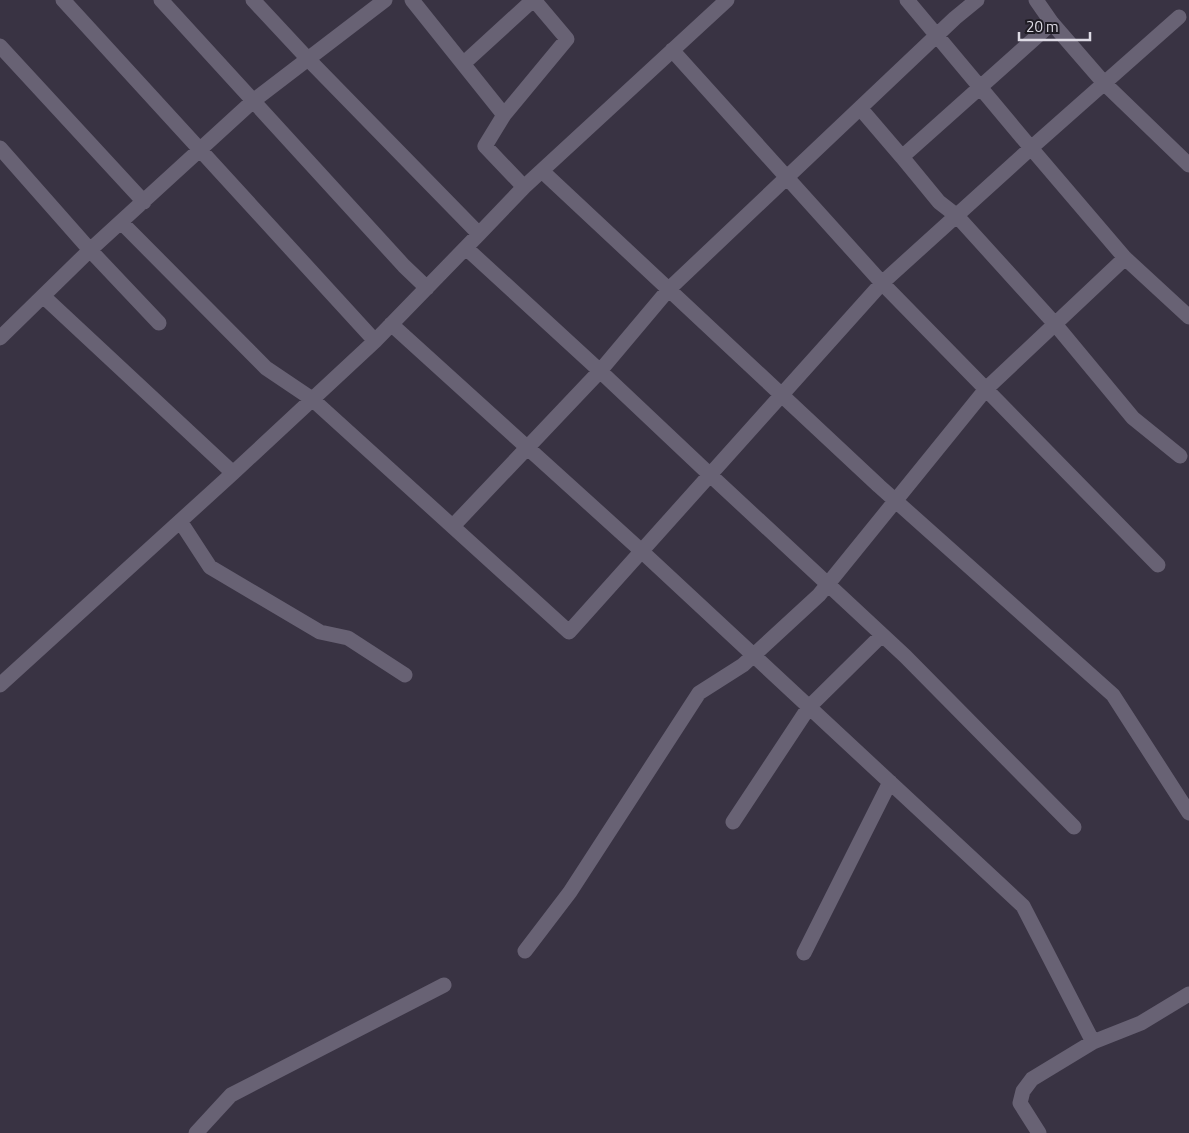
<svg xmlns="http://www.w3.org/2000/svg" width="1189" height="1133" font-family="'Titillium Web',sans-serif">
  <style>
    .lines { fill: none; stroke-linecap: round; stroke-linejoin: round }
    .minor { stroke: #686274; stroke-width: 15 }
  </style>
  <rect width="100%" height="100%" fill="#393343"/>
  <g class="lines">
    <path class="minor" d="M63 0 375 341
      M161 0 404 266 427 288
      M253 0 308 59 479 234
      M412 0 504 115
      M907 0 1031 148 1125 258 1189 317
      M1036 0 1052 23 1104 83 1189 165
      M0 46 144 202
      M672 50 882 283 1158 565
      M463 64 533 0
      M860 108 902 157 1052 23
      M0 148 90 250 159 323
      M902 157 939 202 957 216 1055 324 1133 418 1180 456
      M542 171 879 486 1113 695 1189 813
      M524 187 485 146 504 115 567 39 534 0
      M121 222 266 368 312 399 569 632 882 283 1031 148 1179 17
      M466 248 600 371 707 472 905 656 1074 827
      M43 296 233 473
      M391 324 636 546 1023 906 1093 1042
      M0 338 90 250 253 101 385 0
      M180 521 210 567 320 632 348 638 405 675
      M453 526 600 371 669 289 955 18 977 0
      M0 685 233 473 375 341 479 234 524 187 727 0
      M733 822 809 707 882 635
      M525 951 570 892 699 693 743 665 819 595 986 389 1125 258
      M804 953 890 782
      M196 1133 231 1095 444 985
      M1039 1133 1020 1103 1023 1091 1032 1079 1093 1042 1141 1023 1189 994"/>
  </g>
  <path d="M1019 32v8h71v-8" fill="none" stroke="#dedbe5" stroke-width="2.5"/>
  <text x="1026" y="32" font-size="15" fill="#dedbe5" stroke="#1f1c24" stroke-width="4" paint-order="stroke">20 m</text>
</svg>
